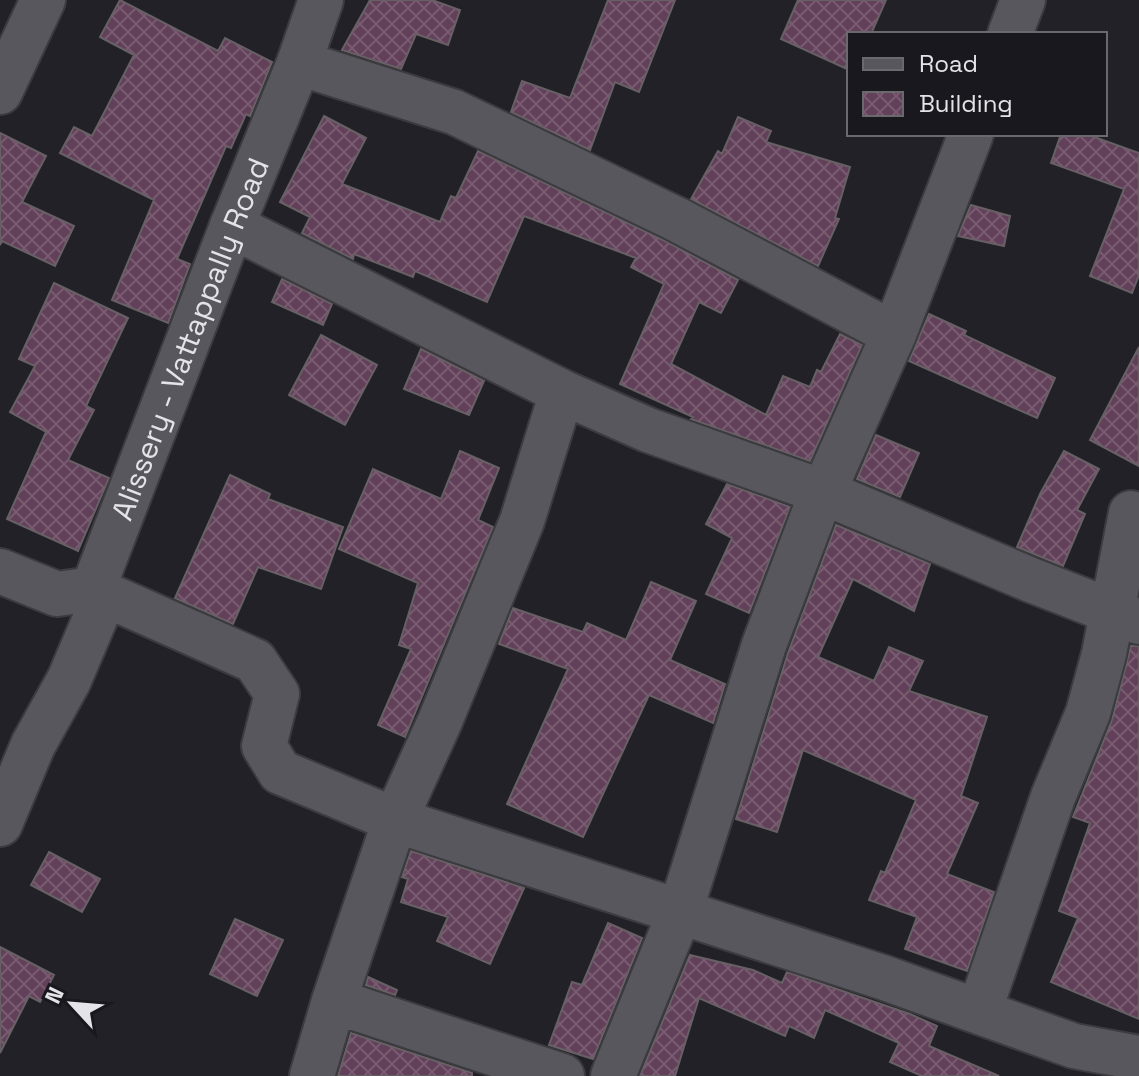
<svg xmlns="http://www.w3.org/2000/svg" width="1139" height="1076" font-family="'Space Grotesk',sans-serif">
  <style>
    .building { fill: url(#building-cross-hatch); stroke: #676065; stroke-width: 2 }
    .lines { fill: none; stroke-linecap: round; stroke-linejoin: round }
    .minor-casing { stroke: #3c3b3f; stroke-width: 48 }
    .tertiary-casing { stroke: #3c3b3f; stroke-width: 48 }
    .minor { stroke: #58575e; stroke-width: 44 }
    .tertiary { stroke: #58575e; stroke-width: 44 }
    .labels { text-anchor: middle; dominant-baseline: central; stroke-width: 6; stroke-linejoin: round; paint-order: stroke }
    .street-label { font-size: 30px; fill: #e4e3e7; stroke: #19181e }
  </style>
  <defs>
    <pattern id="building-cross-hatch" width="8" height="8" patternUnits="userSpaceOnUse" patternTransform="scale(2)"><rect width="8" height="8" fill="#624059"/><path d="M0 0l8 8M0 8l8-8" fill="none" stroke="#785b71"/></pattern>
  </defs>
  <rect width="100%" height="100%" fill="#222127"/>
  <path class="building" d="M120 0 218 51 225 38 272 62 250 116 246 114 231 148 226 146 177 259 190 264 168 323 112 300 154 200 60 153 74 127 92 136 134 55 100 37Z
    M370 0H432L460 10 448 45 416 34 401 69 342 50Z
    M608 0H675L639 92 615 82 590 150 511 112 522 81 570 98Z
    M798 0H886L871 34H849V70L781 39Z
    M324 116 366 138 342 184 440 222 451 196 456 198 478 151 665 241 738 280 721 313 699 302 671 364 766 415 783 376 810 387 817 370 821 372 840 334 862 345 810 461 691 419 693 417 620 384 664 284 631 267 636 258 524 216 487 302 415 271 413 277 354 254 353 259 302 233 310 217 280 202Z
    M738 117 771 131 766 142 850 167 835 218 839 219 818 266 691 199 718 151 722 154Z
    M0 133 46 156 22 202 74 226 55 266 2 241 0 245Z
    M1061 134H1086L1139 153V275L1132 293 1090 276 1124 189 1051 163Z
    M971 205 1010 216 1004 246 958 236Z
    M282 279 332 304 323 325 272 302Z
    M54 283 128 318 86 406 94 410 68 460 109 478 78 551 7 519 46 432 10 412 35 366 19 359Z
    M929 314 966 331 964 335 1055 378 1037 418 909 361Z
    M321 335 377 365 345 425 289 395Z
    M1139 347V466L1090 440Z
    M421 349 484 381 469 415 404 389Z
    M876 435 919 453 900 497 857 479Z
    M460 451 499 468 478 520 493 527 405 737 378 725 411 649 399 645 418 583 339 549 373 469 441 499Z
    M1064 451 1099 469 1077 510 1085 514 1063 566 1017 547 1040 494Z
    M230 475 270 494 268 499 343 527 321 589 258 567 233 624 175 598Z
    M727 484 790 507 749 613 706 594 732 538 706 524Z
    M836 525 930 564 914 611 853 579 818 657 874 681 889 647 923 661 909 691 987 717 961 796 978 803 947 874 994 892 967 971 905 949 917 917 869 900 881 871 885 873 916 800 803 750 777 832 736 819 788 653Z
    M651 582 696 601 670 660 725 684 713 723 649 695 583 837 507 804 568 669 499 644 513 608 583 632 587 623 626 640Z
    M1131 646H1139V1019L1051 982 1078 918 1059 911 1090 823 1073 817 1112 720Z
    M411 851 524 888 490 964 437 941 448 917 401 902 408 879 402 877Z
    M49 852 100 879 82 912 31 885Z
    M235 919 283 940 257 996 210 974Z
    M608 923 642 938 593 1059 549 1045 572 982 582 985Z
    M0 947 54 975 40 1002 29 996 0 1053Z
    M690 955 753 970 782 983 787 972 910 1014 937 1026 929 1046 999 1076H922L890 1062 899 1043 825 1010 814 1038 789 1026 785 1036 699 998 675 1076H640Z
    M368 977 397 990 395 995 366 985Z
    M351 1033 472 1073V1076H338Z"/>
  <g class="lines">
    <g class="minor-casing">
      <path id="minor" d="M1010 34 1023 0
        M299 63 454 112 676 219 894 334
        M0 92 43 0
        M232 226 562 392 648 430 823 492 1031 580 1139 622
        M93 589 255 661 277 694 264 746 280 772 395 820 882 977 1074 1046 1139 1058
        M0 824 33 745 69 680 105 595
        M334 1001 562 1076
        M979 1012 1053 797 1088 713 1104 654 1131 513
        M312 1076 334 1001 395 820 440 721 522 521 562 392
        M613 1076 680 912 764 645 814 513 894 334 971 134"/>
    </g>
    <g class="tertiary-casing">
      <g id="tertiary">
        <path id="s1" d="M0 571 57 594 93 589 232 226 299 63 321 0"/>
      </g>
    </g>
    <use href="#minor" class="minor"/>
    <use href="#tertiary" class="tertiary"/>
  </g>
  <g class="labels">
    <g class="street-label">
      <text stroke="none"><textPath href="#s1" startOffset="366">Alissery - Vattappally Road</textPath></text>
    </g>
  </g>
  <rect x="847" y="32" width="260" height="104" fill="#19181e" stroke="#6a696e" stroke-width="2"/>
  <rect x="863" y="58" width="40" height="12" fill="#58575e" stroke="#6a696e" stroke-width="2"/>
  <text x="919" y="72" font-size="24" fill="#e4e3e7">Road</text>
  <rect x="863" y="92" width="40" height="24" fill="url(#building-cross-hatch)" stroke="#6a696e" stroke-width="2"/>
  <text x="919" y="112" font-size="24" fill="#e4e3e7">Building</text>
  <g transform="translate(72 1004) rotate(296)" stroke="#19181e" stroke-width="6" paint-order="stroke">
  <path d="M0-6L14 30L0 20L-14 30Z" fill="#e4e3e7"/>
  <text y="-12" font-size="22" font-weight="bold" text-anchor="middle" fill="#e4e3e7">N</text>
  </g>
</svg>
